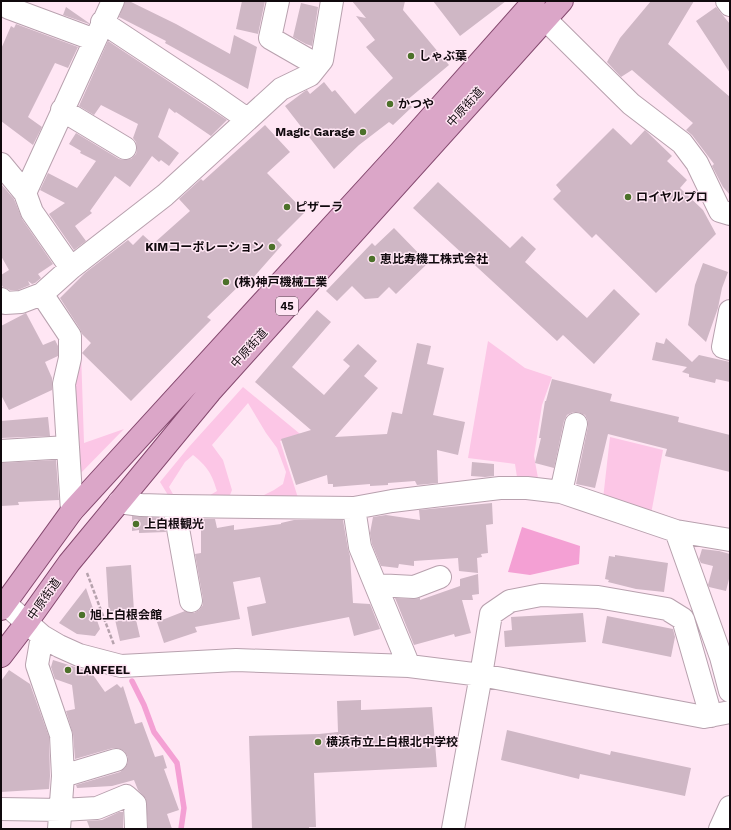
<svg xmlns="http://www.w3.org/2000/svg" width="731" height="830" font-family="'Work Sans','Noto Sans JP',sans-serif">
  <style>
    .green { fill: #fcc6e6 }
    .water { fill: #f4a0d4 }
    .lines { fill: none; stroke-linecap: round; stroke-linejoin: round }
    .stream { stroke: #f4a0d4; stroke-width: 5.5 }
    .building { fill: #cfb7c5 }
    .minor-casing { stroke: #b8a1ae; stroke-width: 24 }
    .major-casing { stroke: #84486e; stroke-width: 24 }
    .path { stroke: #b6a2ad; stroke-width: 2.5; stroke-dasharray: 4 2; stroke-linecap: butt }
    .minor { stroke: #fff; stroke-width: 22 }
    .major { stroke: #dba6c8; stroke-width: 22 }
    .poi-dot { fill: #4c712a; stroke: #ffe6f4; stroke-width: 1.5 }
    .labels { text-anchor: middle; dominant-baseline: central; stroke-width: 3; stroke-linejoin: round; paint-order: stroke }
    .shield { fill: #ffe6f4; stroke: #584b52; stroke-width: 1 }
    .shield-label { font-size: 11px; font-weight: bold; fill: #10090d }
    .poi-label { font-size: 12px; font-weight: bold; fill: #10090d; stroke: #ffe6f4; text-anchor: start }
    .street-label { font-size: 12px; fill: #10090d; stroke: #ffe6f4 }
  </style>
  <rect width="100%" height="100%" fill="#ffe6f4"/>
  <path class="green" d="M488 341 525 368 552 377 542 405 534 456 538 478 517 477 515 464 468 458Z
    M81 352 84 443 124 429 76 478 71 383Z
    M243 387 305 438 280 441 299 501 250 502 274 490 283 484 286 472 277 448 266 433 248 403 212 445 223 460 232 490 228 500 200 501 217 491C212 474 207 466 193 455L185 462 169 487 174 496 171 500 160 482 188 448Z
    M610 437 663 450 651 514 603 499Z"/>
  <path class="water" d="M522 527 580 546 579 564 530 575 508 572Z"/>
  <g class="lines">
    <path class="stream" d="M132 681 144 705 154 732 177 763 184 808 181 829"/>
  </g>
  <path class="building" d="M125 1H129L176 24 230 54 234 35 257 47 248 89 165 43 166 41 119 17Z
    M242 1H265L258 34 236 29Z
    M352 1H405L403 10 449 65 406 101 412 107 393 125 389 122 359 145 334 169 285 106 305 91 307 90 310 94 324 82 332 92 335 90 355 114 393 78 366 47 375 40 356 16 366 18Z
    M433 1H506L460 36Z
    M651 1H694L668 44 730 97V195L723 187 712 166 714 164 692 135 686 130 693 123 632 70 621 77 607 62 620 38Z
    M301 3 318 7 312 46 306 44 293 37Z
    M66 7 89 23V24L63 15Z
    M716 7 730 24V73L696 21Z
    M16 24 78 47 68 68 55 63 28 117 42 127 33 145 1 121V49L11 26 14 28Z
    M108 41 227 120 211 136 176 112 175 113 169 108 158 137 179 153 169 166 161 160 159 162 152 156 130 187 115 176 90 211 92 213 75 226 86 241 74 250 49 214 65 203 40 190 48 173 77 188 96 161 80 153 81 151 69 144 76 133 119 159 124 160 131 159 136 154 137 149 136 142 133 138 138 124 101 105 94 115 79 106Z
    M265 125 290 152 267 173 305 212 277 240 282 245 252 279 249 276 207 317 211 320 131 401 82 353 91 343 82 334 80 329 60 298 85 273 128 240 133 245 143 235 153 244 190 211 179 199 201 179 203 181Z
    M613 128 631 145 645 130 672 156 667 161 687 180 680 188 703 210 716 234 656 293 596 234 592 238 553 199 561 191 556 185Z
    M438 182 510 248 522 236 536 249 525 262 587 318 614 289 640 314 594 364 563 335 557 341 413 208Z
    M1 184 14 199 22 219 53 264 38 274 41 278 35 283 32 284 28 281 30 285 18 290H10L3 287 1 284V275L9 270 1 256Z
    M394 228 428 263 396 294 389 287 378 298 365 299 352 286 337 301 326 291 372 243 375 246Z
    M703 263 728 272 722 288 718 308 706 342 688 325 695 285Z
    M317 310 331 322 292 367 324 395 350 366 343 360 358 344 377 361 364 376 378 388 335 437 387 434 392 412 402 414 417 343 431 346 427 364 444 368 433 415 465 422 458 455 437 450 438 483 417 485 415 481 388 483V485L370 486V484L333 487V484H328L327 475 296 485 281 439 311 430 255 382Z
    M26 313 43 345 55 340 58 346V356L45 362 52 378V390L9 410 1 395V326Z
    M666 338 692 362 699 355 730 362V382L716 379 715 383 689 377V374L682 372 687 367 652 360 656 342 664 344Z
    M552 379 612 394 610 401 679 417 678 422 730 435V472L665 456 667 449 608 434 595 488 576 484 588 426V421L585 415 578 412H573L567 415 564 421 554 468 535 463 541 438H539L545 401H546Z
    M48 417 50 436 1 438V421Z
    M56 460 59 500 18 502 19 505 1 506V463Z
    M472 462 494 464V476L485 477 471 476Z
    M492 503 493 524 486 525 488 553 481 554 482 557 477 558 478 573 459 571 458 558 414 561V566L399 564 398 568 381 566 372 544 370 533 373 517 386 515 420 520 419 510Z
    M132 516 163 518 166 532 139 533V530L132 531Z
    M201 519H215L217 528 234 525V530L281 524V523L294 520H343L348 549 350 556 353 603 370 604 380 629 354 636 349 617 252 636 247 607 266 603 260 577 233 582 240 619 195 627 197 632 164 643 157 622 185 611 194 613 199 610 203 605V599L195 554 201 553Z
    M702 549 719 551 730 554V575L726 591 709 587 708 585 713 566 701 563 699 559Z
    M615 555 668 563 664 592 636 589 608 582 609 580 605 579 609 556 615 557Z
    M131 565 134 611 140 637 120 641 113 611 109 617 106 567Z
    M478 574 479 594 472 595 473 600H462L471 633 455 637 454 634 414 645 395 598 413 599 420 598V600L460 586V579Z
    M86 588 100 629 95 636 77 634 59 623Z
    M583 613 586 642 505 647 504 631 512 630 511 617Z
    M607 616 673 629 675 637 671 657 602 643Z
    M53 660 91 672 105 692 117 684 121 688 123 686 135 724 142 722 155 757 163 755 167 768 164 769 179 810 167 814 172 829H148L146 799 138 790 134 780 112 786 77 788 76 785 120 772 125 768 128 762V757L124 751 118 748H113L75 759 73 734 66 711 75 709 72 685 55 679 51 667Z
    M9 670 30 684 49 737 50 776 49 789 1 792V681Z
    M361 700V710L432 707 437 767 314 773 316 827H309V829H252L249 736 319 734 338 732 337 701Z
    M507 730 610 755 611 751 691 768 685 796 580 774 579 779 501 760Z
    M119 812H123V829H90L87 821 102 820Z"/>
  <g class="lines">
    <g class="minor-casing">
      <path id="minor" d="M278 1 270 38 317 65
        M727 1 730 5
        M9 8 95 40
        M545 19 631 104 682 143 697 163 720 211 730 214
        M102 22 211 94 247 119
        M62 110 125 148
        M1 164 25 193
        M71 268 32 212 25 193 113 1
        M42 294 70 336V358L64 384 72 511
        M1 299 5 303 21 302 42 294 71 268 165 195 281 89 310 75 322 60 332 1
        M730 311 723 347 730 349
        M1 451 68 447
        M561 492 576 424
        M119 502 141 505 174 506 354 508 392 501 500 488H527L561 492 676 531 730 540
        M174 506 191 601
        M354 508 360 547 409 666
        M676 531 721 657 730 691
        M376 585 414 587 440 577
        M1 600 42 636 59 646 79 655 121 666 236 660 409 666 481 675 704 717 730 712
        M42 636 37 665 61 735 63 776 59 829
        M63 776 116 760
        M1 809 61 810 97 808 126 796 135 804 136 829
        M453 829 481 675 491 614 510 601 541 595 598 597 667 609 683 619 711 716
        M720 829 730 807"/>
    </g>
    <g class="major-casing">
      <path id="major" d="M1 609 72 511 400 152 534 1
        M1 656 27 622 69 563 210 392 562 1"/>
    </g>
    <path class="path" d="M87 573 114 645"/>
    <use href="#minor" class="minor"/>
    <use href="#major" class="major"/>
  </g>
  <g class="poi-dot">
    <circle cx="411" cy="56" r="4"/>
    <circle cx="390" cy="104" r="4"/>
    <circle cx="363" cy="132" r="4"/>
    <circle cx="628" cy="197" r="4"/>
    <circle cx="287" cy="207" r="4"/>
    <circle cx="272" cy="247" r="4"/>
    <circle cx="372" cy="259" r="4"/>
    <circle cx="226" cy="282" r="4"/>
    <circle cx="136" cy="524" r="4"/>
    <circle cx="82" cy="615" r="4"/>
    <circle cx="68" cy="670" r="4"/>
    <circle cx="318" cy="742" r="4"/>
  </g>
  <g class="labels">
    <rect class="shield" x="276" y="297" width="22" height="18" rx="3"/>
    <g class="shield-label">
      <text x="287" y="306">45</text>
    </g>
    <g class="poi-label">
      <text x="419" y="56">しゃぶ葉</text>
      <text x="398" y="104">かつや</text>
      <text x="355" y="132" text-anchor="end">Magic Garage</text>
      <text x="636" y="197">ロイヤルプロ</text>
      <text x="295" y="207">ピザーラ</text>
      <text x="264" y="247" text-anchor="end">KIMコーポレーション</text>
      <text x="380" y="259">恵比寿機工株式会社</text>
      <text x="234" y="282">(株)神戸機械工業</text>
      <text x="144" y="524">上白根観光</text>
      <text x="90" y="615">旭上白根会館</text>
      <text x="76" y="670">LANFEEL</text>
      <text x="326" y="742">横浜市立上白根北中学校</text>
    </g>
    <g class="street-label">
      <text transform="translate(465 107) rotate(-48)">中原街道</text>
      <text transform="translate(249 348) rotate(-48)">中原街道</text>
      <text transform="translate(44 599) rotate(-55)">中原街道</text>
    </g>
  </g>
  <rect width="731" height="830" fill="none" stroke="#10090d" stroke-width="4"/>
</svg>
